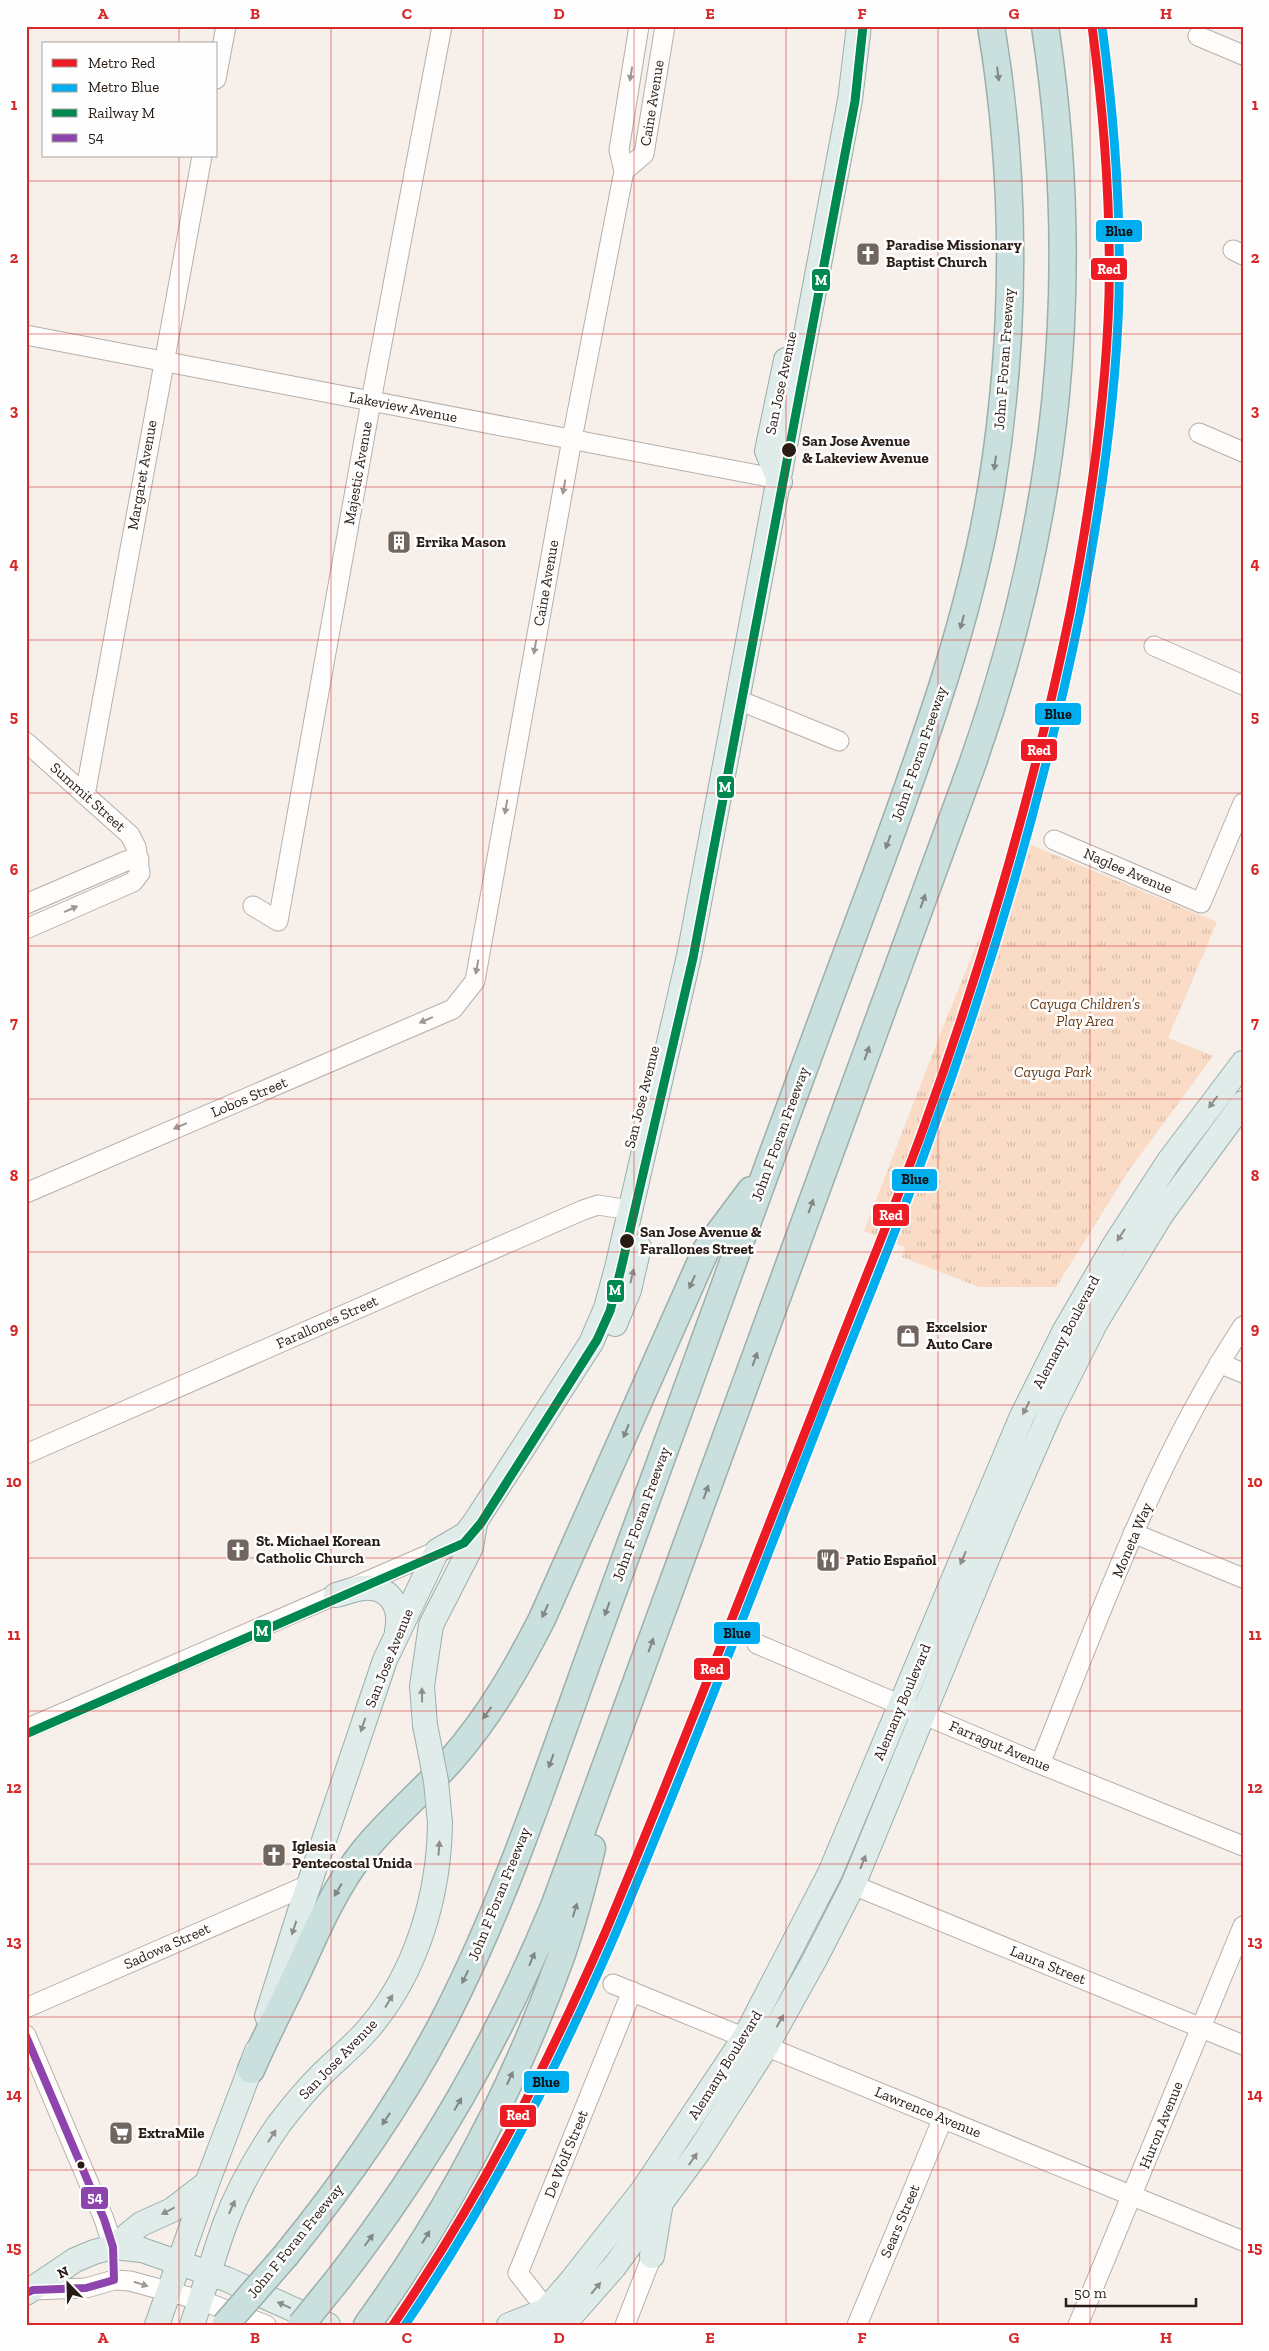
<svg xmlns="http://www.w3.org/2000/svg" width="1269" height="2351" font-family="'Zilla Slab',serif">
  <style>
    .park { fill: url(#park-tufts) }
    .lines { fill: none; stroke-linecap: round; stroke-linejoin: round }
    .minor-casing { stroke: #b7afa9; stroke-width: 21 }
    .major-casing { stroke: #9aafab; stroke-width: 26 }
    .highway-casing { stroke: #9aafab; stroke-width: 29 }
    .minor { stroke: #fefdfc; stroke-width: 19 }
    .major { stroke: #dfecea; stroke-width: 24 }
    .highway { stroke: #cae0de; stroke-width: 26 }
    .major-bridge-casing { stroke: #9aafab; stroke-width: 26; stroke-linecap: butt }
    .highway-bridge-casing { stroke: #9aafab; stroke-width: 29; stroke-linecap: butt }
    .major-bridge { stroke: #dfecea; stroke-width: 24 }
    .highway-bridge { stroke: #cae0de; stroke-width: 26 }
    .bus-1-casing { stroke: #fefefe; stroke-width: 11 }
    .bus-1 { stroke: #8e44ad; stroke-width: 8 }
    .rail-1-casing { stroke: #fefefe; stroke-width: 12 }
    .rail-1 { stroke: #008851; stroke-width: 9 }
    .metro-1-casing { stroke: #fefefe; stroke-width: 12 }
    .metro-2-casing { stroke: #fefefe; stroke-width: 12 }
    .metro-1 { stroke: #ed1c24; stroke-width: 9 }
    .metro-2 { stroke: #00aeef; stroke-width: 9 }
    .oneway { fill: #9e9894 }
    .oneway2 { fill: #818883 }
    .oneway3 { fill: #8d8e8a }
    .grid { fill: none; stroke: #d62828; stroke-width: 1; stroke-opacity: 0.55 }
    .stop-dot { fill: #281c14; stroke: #fefefe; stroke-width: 2 }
    .labels { text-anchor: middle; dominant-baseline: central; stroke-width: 5; stroke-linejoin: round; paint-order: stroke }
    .street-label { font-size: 15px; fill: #281c14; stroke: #fefefe }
    .poi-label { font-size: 15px; font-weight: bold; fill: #281c14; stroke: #fefefe; text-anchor: start }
    .stop-label { font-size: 15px; font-weight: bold; fill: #281c14; stroke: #fefefe; text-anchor: start }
    .park-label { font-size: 15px; font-style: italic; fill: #6c3d17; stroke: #fefefe }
    .line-badge { stroke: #fefefe; stroke-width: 2 }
    .badge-label { font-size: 14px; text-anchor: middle; font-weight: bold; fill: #fff }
    .pale-badge-label { font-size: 14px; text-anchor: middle; font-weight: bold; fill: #111 }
    .neatline { fill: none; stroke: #d62828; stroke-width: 2 }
    .grid-label { font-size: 16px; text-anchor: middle; font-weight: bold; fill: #d62828 }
  </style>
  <defs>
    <pattern id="park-tufts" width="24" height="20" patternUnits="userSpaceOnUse" patternTransform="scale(1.25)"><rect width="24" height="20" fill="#f9dbc6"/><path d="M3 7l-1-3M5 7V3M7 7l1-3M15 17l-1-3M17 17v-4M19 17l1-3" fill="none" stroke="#d5bba9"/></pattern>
  </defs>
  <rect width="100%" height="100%" fill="#f6efea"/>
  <path class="park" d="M1019 840 1217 922 1168 1038 1213 1056 1129 1170 1056 1287H979L902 1257 905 1247 864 1231 943 1027Z"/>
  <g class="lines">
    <g class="minor-casing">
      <path id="minor" d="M1198 36 1243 55
        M216 79 226 26
        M624 171 644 154 665 26
        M1233 250 1243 255
        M26 335 779 479
        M1199 433 1243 452
        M1154 646 1243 685
        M736 699 839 741
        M26 742 130 835 136 847 140 873 133 882 26 929
        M85 795 202 156
        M1054 840 1201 903 1243 803
        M26 904 126 861 139 859
        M253 906 278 921 371 401 442 26
        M26 1193 453 1009 475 981 572 439 624 171 619 150 639 26
        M1219 1363 1243 1373
        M26 1454 583 1210 598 1205 630 1210
        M1133 1533 1243 1578
        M757 1644 1040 1764 1243 1846
        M26 1729 437 1551
        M1040 1764C1100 1615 1154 1461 1243 1326
        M853 1885 1243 2045
        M613 1984 1243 2241
        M26 2008 308 1885
        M26 2035 104 2219 113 2247
        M33 2290 86 2288 114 2280 130 2281 200 2300 266 2325
        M547 2310 518 2273 632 1991
        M625 2325 652 2256
        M857 2325 943 2118
        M1078 2325 1243 1926"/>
    </g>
    <g class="major-casing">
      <path id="major" d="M780 482 767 451 786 360
        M615 1324 629 1290 639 1247
        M336 1595C344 1593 354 1589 363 1588 390 1585 402 1607 397 1631
        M425 1725 422 1686 431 1625 471 1547 475 1524
        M267 2016 300 1911 385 1660 437 1551 466 1534 475 1522 591 1343 606 1308 617 1268 689 956 850 100 859 26
        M113 2247 141 2224 172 2210 207 2183
        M652 2256 660 2208
        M26 2293 75 2260 94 2252 113 2247 142 2250 226 2279 328 2325
        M157 2325 207 2183 257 2051
        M192 2325C204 2291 213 2257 225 2224 238 2189 258 2154 279 2124 292 2107 306 2090 321 2075 337 2059 355 2045 370 2027 417 1971 439 1895 440 1823
        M509 2325 547 2310
        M533 2325 572 2280 643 2190 745 2037 830 1873 1022 1416 1064 1332 1115 1244 1169 1161 1243 1063
        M563 2325 614 2267 699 2151 766 2047 815 1959 853 1885 1004 1518 1050 1413 1096 1322 1161 1215 1243 1103"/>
    </g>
    <g class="highway-casing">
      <path id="highway" d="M251 2070C266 2035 284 2002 300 1967 318 1927 336 1886 363 1852 390 1818 424 1791 452 1759 489 1717 517 1668 542 1619L706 1250 751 1190
        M286 2255C346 2181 401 2103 445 2018 507 1897 549 1767 595 1641 653 1484 709 1326 767 1169 805 1065 844 960 883 856 927 736 970 616 991 490 1016 338 1017 179 991 26
        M339 2278C430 2160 498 2042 555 1904L972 765C1058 522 1084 282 1045 26
        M367 2325C449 2212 515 2085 562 1954 574 1919 583 1884 592 1848"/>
    </g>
    <use href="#minor" class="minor"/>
    <use href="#major" class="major"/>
    <use href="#highway" class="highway"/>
    <g class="major-bridge-casing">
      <path id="major-bridge" d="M425 1725 436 1781 440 1823"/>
    </g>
    <g class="highway-bridge-casing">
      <path id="highway-bridge" d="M225 2325 286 2255
        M301 2325 339 2278"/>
    </g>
    <use href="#major-bridge" class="major-bridge"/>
    <use href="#highway-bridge" class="highway-bridge"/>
    <g class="bus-1-casing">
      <path id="bus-1" d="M26 2036 104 2219 113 2247 114 2280 86 2288 33 2290 26 2293"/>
    </g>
    <use href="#bus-1" class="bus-1"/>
    <g class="rail-1-casing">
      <path id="rail-1" d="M26 1734 464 1543 481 1523 597 1340 610 1311 621 1269 693 958 855 101 863 26"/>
    </g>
    <use href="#rail-1" class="rail-1"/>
    <g class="metro-1-casing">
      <path id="metro-1" d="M393 2325C479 2199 544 2072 605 1933 681 1752 752 1567 824 1384 856 1300 891 1217 922 1132 983 964 1034 789 1070 613 1090 509 1106 402 1109 296 1111 205 1104 116 1092 26"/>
    </g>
    <g class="metro-2-casing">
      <path id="metro-2" d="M405 2325C489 2202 555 2072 614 1937 691 1755 761 1571 833 1387 866 1303 901 1220 931 1135 993 965 1044 791 1080 614 1100 510 1116 403 1119 296 1121 205 1114 116 1102 26"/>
    </g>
    <use href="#metro-1" class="metro-1"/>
    <use href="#metro-2" class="metro-2"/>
  </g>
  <defs><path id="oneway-solid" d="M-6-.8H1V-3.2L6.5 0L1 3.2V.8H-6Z" transform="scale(1.25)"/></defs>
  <g class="oneway">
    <use href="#oneway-solid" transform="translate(631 74) rotate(99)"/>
    <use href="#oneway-solid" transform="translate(564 487) rotate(100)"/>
    <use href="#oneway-solid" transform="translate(535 647) rotate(100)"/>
    <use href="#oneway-solid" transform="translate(506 807) rotate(100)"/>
    <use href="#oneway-solid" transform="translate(71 909) rotate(-24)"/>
    <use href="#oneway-solid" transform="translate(477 967) rotate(100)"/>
    <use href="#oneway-solid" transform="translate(426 1020) rotate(157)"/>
    <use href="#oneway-solid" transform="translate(180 1126) rotate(157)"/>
    <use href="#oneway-solid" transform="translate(141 2284) rotate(17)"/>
  </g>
  <g class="oneway2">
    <use href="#oneway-solid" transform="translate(998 74) rotate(83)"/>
    <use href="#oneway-solid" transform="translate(995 463) rotate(98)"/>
    <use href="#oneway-solid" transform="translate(962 622) rotate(105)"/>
    <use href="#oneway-solid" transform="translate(888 842) rotate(110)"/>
    <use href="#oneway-solid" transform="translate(923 901) rotate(-70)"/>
    <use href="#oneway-solid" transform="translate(867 1053) rotate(-70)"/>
    <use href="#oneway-solid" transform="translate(811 1206) rotate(-70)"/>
    <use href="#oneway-solid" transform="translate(692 1282) rotate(114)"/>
    <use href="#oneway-solid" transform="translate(755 1359) rotate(-70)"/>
    <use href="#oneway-solid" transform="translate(626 1431) rotate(112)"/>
    <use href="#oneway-solid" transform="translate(706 1492) rotate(-70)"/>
    <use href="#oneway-solid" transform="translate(607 1609) rotate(110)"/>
    <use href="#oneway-solid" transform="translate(545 1611) rotate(114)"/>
    <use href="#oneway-solid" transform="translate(651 1645) rotate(-70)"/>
    <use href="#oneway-solid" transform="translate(487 1713) rotate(125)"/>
    <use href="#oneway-solid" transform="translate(551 1761) rotate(110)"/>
    <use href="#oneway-solid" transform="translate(338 1890) rotate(120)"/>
    <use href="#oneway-solid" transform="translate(575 1910) rotate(-73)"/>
    <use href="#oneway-solid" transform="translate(532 1959) rotate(-67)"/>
    <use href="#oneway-solid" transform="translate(465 1977) rotate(115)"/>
    <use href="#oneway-solid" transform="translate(510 2078) rotate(-65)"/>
    <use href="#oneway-solid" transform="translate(458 2104) rotate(-60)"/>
    <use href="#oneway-solid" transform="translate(386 2119) rotate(123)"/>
    <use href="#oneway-solid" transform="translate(426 2237) rotate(-58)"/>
    <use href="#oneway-solid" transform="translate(369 2240) rotate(-53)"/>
  </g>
  <g class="oneway3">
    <use href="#oneway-solid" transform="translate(1213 1102) rotate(127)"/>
    <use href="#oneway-solid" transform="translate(1121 1235) rotate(123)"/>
    <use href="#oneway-solid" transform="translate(632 1276) rotate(-77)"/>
    <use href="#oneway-solid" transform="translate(1026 1408) rotate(117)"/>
    <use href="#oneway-solid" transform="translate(963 1558) rotate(113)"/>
    <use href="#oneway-solid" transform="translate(422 1695) rotate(-91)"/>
    <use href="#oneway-solid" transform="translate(363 1725) rotate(109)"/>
    <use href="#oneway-solid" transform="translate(439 1848) rotate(-86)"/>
    <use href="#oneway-solid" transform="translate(863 1862) rotate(-68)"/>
    <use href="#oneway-solid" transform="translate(294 1928) rotate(108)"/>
    <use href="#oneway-solid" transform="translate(389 2001) rotate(-59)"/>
    <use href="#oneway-solid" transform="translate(780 2021) rotate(-61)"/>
    <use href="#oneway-solid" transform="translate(272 2136) rotate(-57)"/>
    <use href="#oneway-solid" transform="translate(693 2159) rotate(-55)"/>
    <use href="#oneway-solid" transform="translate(232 2207) rotate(-66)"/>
    <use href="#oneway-solid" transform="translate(168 2211) rotate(152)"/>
    <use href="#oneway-solid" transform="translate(596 2288) rotate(-50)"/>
    <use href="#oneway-solid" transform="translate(284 2305) rotate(-156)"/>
  </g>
  <path class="grid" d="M179 26V44M331 26V2325M483 26V2325M634 26V2325M786 26V2325M938 26V2325M1090 26V2325M179 156V2325M26 181H1243M26 334H1243M26 487H1243M26 640H1243M26 793H1243M26 946H1243M26 1099H1243M26 1252H1243M26 1405H1243M26 1558H1243M26 1711H1243M26 1864H1243M26 2017H1243M26 2170H1243"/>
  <defs>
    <g id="church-square" transform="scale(1.25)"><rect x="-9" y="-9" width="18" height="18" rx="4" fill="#70665f" stroke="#fefefe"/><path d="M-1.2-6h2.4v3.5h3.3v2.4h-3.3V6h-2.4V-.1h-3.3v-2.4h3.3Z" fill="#fff"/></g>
    <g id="building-square" transform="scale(1.25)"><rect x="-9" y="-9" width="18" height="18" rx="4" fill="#70665f" stroke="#fefefe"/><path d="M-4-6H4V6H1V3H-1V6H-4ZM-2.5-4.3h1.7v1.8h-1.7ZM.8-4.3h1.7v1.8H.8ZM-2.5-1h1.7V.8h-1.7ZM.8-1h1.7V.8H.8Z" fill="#fff"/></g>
    <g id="shop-square" transform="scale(1.25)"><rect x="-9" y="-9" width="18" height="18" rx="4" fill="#70665f" stroke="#fefefe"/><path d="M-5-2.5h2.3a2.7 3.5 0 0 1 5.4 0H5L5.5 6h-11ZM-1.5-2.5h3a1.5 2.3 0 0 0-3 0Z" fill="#fff"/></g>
    <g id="restaurant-square" transform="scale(1.25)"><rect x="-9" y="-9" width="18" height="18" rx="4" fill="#70665f" stroke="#fefefe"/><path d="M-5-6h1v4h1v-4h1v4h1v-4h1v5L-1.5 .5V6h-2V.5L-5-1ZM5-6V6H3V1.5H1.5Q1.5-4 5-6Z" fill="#fff"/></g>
    <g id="supermarket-square" transform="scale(1.25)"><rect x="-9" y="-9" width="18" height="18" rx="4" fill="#70665f" stroke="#fefefe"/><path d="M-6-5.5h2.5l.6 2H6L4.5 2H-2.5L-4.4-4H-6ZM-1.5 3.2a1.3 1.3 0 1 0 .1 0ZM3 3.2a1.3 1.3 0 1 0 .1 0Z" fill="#fff"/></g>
  </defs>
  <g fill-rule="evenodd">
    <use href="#church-square" x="868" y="254"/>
    <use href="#building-square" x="399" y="542"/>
    <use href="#shop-square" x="908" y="1336"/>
    <use href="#church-square" x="238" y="1550"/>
    <use href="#restaurant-square" x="828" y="1560"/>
    <use href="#church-square" x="274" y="1855"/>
    <use href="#supermarket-square" x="121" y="2133"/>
  </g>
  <g class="stop-dot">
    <circle cx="789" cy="450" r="8"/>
    <circle cx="627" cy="1241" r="8"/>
    <circle cx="81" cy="2165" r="4.5"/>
  </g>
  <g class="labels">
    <g class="street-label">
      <text transform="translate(652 103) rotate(-81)">Caine Avenue</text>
      <text transform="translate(1004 359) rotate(-86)">John F Foran Freeway</text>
      <text transform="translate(781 383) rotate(-78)">San Jose Avenue</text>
      <text transform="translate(403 407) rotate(11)">Lakeview Avenue</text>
      <text transform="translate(358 473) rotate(-80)">Majestic Avenue</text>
      <text transform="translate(142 475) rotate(-80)">Margaret Avenue</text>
      <text transform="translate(546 583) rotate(-80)">Caine Avenue</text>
      <text transform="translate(919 754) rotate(-71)">John F Foran Freeway</text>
      <text transform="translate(88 797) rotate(42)">Summit Street</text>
      <text transform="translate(1128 871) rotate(23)">Naglee Avenue</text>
      <text transform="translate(249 1097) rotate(-23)">Lobos Street</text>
      <text transform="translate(642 1097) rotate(-76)">San Jose Avenue</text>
      <text transform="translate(780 1134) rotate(-70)">John F Foran Freeway</text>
      <text transform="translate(327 1322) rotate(-24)">Farallones Street</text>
      <text transform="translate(1066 1332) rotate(-62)">Alemany Boulevard</text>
      <text transform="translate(641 1514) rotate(-70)">John F Foran Freeway</text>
      <text transform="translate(1132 1540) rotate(-67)">Moneta Way</text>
      <text transform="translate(389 1658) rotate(-68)">San Jose Avenue</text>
      <text transform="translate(902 1702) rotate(-67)">Alemany Boulevard</text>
      <text transform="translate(1000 1746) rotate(23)">Farragut Avenue</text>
      <text transform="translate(499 1894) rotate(-68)">John F Foran Freeway</text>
      <text transform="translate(167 1946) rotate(-24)">Sadowa Street</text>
      <text transform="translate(1048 1965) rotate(22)">Laura Street</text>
      <text transform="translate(338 2059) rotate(-46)">San Jose Avenue</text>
      <text transform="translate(725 2065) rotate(-58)">Alemany Boulevard</text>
      <text transform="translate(928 2112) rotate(22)">Lawrence Avenue</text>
      <text transform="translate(1161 2125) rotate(-68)">Huron Avenue</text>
      <text transform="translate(566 2154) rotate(-68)">De Wolf Street</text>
      <text transform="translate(900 2221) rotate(-67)">Sears Street</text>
      <text transform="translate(295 2241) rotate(-51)">John F Foran Freeway</text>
    </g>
    <g class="poi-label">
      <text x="886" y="245">Paradise Missionary<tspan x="886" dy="17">Baptist Church</tspan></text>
      <text x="416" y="542">Errika Mason</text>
      <text x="926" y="1327">Excelsior<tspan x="926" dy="17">Auto Care</tspan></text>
      <text x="256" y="1541">St. Michael Korean<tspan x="256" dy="17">Catholic Church</tspan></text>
      <text x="846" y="1560">Patio Español</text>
      <text x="292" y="1846">Iglesia<tspan x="292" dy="17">Pentecostal Unida</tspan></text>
      <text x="138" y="2133">ExtraMile</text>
    </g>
    <g class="stop-label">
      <text x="802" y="441">San Jose Avenue<tspan x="802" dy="17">&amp; Lakeview Avenue</tspan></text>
      <text x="640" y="1232">San Jose Avenue &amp;<tspan x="640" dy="17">Farallones Street</tspan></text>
    </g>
    <g class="park-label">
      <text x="1085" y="1004">Cayuga Children’s<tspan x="1085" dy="17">Play Area</tspan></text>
      <text x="1053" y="1072">Cayuga Park</text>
    </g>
  </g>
  <g class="line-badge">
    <rect x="1095" y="219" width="48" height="24" rx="5" fill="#00aeef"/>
    <rect x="1090" y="257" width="38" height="24" rx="5" fill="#ed1c24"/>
    <rect x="811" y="268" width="20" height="24" rx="5" fill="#008851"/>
    <rect x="1034" y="702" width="48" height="24" rx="5" fill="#00aeef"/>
    <rect x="1020" y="738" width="38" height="24" rx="5" fill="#ed1c24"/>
    <rect x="716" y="775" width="19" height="24" rx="5" fill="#008851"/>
    <rect x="891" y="1168" width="47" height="24" rx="5" fill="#00aeef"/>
    <rect x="872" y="1203" width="38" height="24" rx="5" fill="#ed1c24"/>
    <rect x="606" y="1279" width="19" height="24" rx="5" fill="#008851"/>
    <rect x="253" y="1619" width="19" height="24" rx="5" fill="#008851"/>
    <rect x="713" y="1621" width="48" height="24" rx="5" fill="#00aeef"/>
    <rect x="693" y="1657" width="38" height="24" rx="5" fill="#ed1c24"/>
    <rect x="523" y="2070" width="47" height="24" rx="5" fill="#00aeef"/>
    <rect x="499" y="2104" width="38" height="24" rx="5" fill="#ed1c24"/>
    <rect x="80" y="2186" width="29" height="24" rx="5" fill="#8e44ad"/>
  </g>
  <g class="badge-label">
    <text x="1109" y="274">Red</text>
    <text x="821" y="285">M</text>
    <text x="1039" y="755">Red</text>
    <text x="725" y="792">M</text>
    <text x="891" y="1220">Red</text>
    <text x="615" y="1295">M</text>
    <text x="262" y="1636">M</text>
    <text x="712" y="1674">Red</text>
    <text x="518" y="2120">Red</text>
    <text x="95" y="2202">54</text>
  </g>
  <g class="pale-badge-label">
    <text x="1119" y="236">Blue</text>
    <text x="1058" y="719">Blue</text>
    <text x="915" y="1184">Blue</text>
    <text x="737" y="1638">Blue</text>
    <text x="546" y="2087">Blue</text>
  </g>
  <rect width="1269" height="2351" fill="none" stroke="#fefefe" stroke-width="55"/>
  <rect x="42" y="42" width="175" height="115" fill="#fefefe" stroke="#a8a4a0"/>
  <rect x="52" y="59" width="25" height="8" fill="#ed1c24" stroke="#a8a4a0"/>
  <text x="88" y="68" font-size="15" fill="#281c14">Metro Red</text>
  <rect x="52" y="84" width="25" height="8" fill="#00aeef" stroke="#a8a4a0"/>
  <text x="88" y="92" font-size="15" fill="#281c14">Metro Blue</text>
  <rect x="52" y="109" width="25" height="8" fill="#008851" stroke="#a8a4a0"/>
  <text x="88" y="118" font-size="15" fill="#281c14">Railway M</text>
  <rect x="52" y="134" width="25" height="8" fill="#8e44ad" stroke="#a8a4a0"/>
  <text x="88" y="142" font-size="15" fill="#281c14">54</text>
  <g transform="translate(68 2284) rotate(337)" stroke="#fefefe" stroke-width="4" paint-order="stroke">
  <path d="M0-4L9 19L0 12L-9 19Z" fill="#281c14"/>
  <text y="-8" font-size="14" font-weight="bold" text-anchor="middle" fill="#281c14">N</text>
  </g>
  <path d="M1066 2298v8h130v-8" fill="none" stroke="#281c14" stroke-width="2.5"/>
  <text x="1074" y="2298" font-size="15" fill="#281c14" stroke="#fefefe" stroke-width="4" paint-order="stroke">50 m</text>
  <rect x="28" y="28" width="1214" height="2296" class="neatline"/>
  <g class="grid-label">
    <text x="103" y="19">A</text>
    <text x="255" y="19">B</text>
    <text x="407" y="19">C</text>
    <text x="559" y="19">D</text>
    <text x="710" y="19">E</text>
    <text x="862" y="19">F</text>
    <text x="1014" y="19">G</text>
    <text x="1166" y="19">H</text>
    <text x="14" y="110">1</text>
    <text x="1255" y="110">1</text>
    <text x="14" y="263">2</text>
    <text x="1255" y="263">2</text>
    <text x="14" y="416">3</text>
    <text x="1255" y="416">3</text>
    <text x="14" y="569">4</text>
    <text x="1255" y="569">4</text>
    <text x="14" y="722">5</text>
    <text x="1255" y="722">5</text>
    <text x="14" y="875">6</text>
    <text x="1255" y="875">6</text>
    <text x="14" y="1028">7</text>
    <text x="1255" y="1028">7</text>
    <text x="14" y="1181">8</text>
    <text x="1255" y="1181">8</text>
    <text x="14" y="1334">9</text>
    <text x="1255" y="1334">9</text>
    <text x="14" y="1487">10</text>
    <text x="1255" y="1487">10</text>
    <text x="14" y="1640">11</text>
    <text x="1255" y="1640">11</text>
    <text x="14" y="1793">12</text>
    <text x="1255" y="1793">12</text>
    <text x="14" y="1947">13</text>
    <text x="1255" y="1947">13</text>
    <text x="14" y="2100">14</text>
    <text x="1255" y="2100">14</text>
    <text x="14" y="2253">15</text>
    <text x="1255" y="2253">15</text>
    <text x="103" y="2343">A</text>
    <text x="255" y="2343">B</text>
    <text x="407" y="2343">C</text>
    <text x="559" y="2343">D</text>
    <text x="710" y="2343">E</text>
    <text x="862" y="2343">F</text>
    <text x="1014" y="2343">G</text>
    <text x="1166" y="2343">H</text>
  </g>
</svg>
